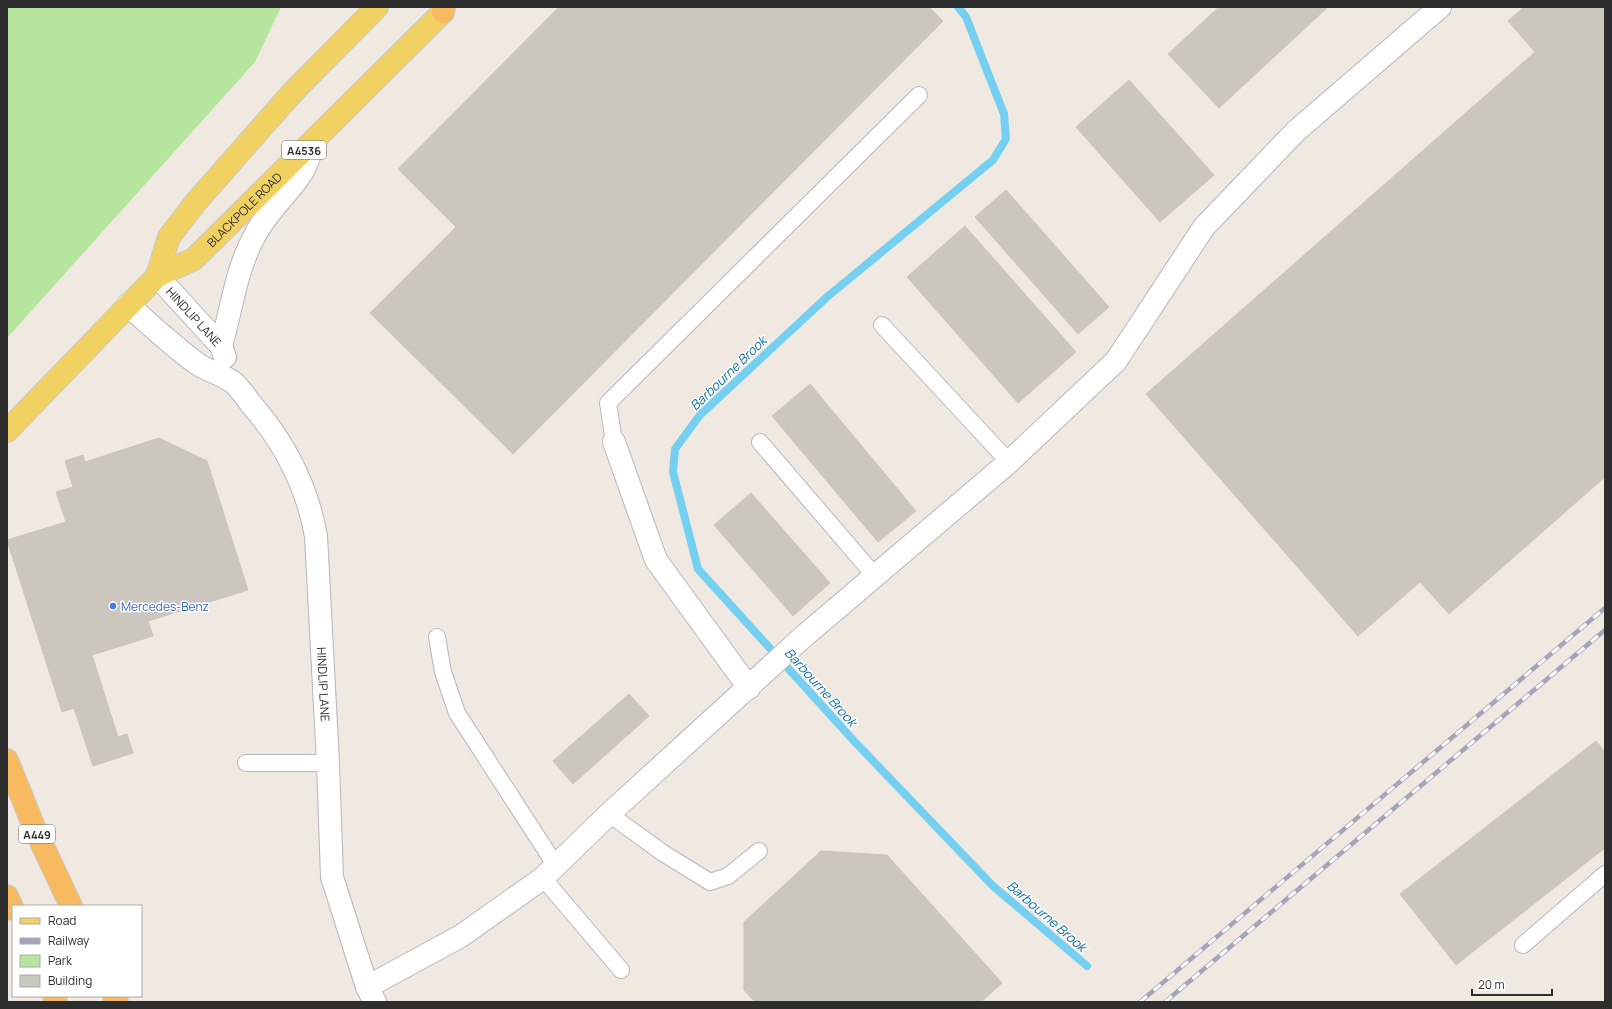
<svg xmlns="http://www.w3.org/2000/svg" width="1612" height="1009" font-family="Manrope,sans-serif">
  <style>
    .green { fill: #b6e59e }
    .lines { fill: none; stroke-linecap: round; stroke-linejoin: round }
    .stream { stroke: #75cff0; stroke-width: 8 }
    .building { fill: #cbc7bf; stroke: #cbc5ba }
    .service-casing { stroke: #b4b7c1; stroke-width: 18 }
    .minor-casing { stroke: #b4b7c1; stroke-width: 24 }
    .tertiary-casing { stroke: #b4b7c1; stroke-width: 24 }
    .primary-casing { stroke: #c9c9c9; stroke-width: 24 }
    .trunk-casing { stroke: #c9c9c9; stroke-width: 24 }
    .service { stroke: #fff; stroke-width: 16 }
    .minor { stroke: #fff; stroke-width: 22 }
    .tertiary { stroke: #fff; stroke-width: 22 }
    .primary { stroke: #f2d163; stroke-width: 22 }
    .trunk { stroke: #f8ba60; stroke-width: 22 }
    .rail-casing { stroke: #a3a6b8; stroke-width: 4.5 }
    .rail { stroke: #fff; stroke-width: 3; stroke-dasharray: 9; stroke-linecap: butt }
    .shop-dot { fill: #3f7fe0; stroke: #fff; stroke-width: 1.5 }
    .labels { text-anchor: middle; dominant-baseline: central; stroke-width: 3; stroke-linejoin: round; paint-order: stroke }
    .shield { fill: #fff; stroke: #6d6d6d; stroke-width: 1 }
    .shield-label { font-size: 11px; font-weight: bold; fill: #2e2e2e }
    .street-label { font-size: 12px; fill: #2e2e2e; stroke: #fff }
    .shop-label { font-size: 12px; fill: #366cbe; stroke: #fff; text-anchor: start }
    .water-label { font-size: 13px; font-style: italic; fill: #0d6fa3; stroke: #fff }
  </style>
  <rect width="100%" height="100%" fill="#efe9e1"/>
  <path class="green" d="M7 7H281L255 62 7 338Z"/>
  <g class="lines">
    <path class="stream" d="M958 7 966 17 1004 114 1006 139 993 160 827 297 700 415 675 449 673 472 698 569 854 741 993 886 1087 966"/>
  </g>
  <path class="building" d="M559 7H929L943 21 513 454 370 313 456 227 398 169Z
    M1219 7H1328L1219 108 1168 54Z
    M1524 7H1605V477L1449 614 1420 582 1358 636 1146 394 1535 52 1508 21Z
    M1129 80 1214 175 1160 222 1076 127Z
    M1006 190 1109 307 1078 334 975 217Z
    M965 226 1076 352 1018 403 907 277Z
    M810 384 916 511 878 542 772 416Z
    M159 438 207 461 248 590 148 621 153 636 92 655 118 737 127 734 133 753 93 766 74 708 62 712 7 540 66 522 56 492 73 487 65 461 83 455 85 462Z
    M751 493 830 583 793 616 714 525Z
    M629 694 649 716 573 784 553 761Z
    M1596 741 1605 752V848L1456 965 1400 894Z
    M821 851 887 855 1002 983 981 1002H755L744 990V922Z"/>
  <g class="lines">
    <g class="service-casing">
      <path id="service" d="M882 325 1009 462
        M614 442 608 403 919 95
        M760 442 875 576
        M437 637 443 672 457 713 556 866
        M246 763H328
        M609 814 663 853 710 882 728 876 759 851
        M543 878 621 970
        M1523 945 1605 874"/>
    </g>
    <g class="minor-casing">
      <path id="minor" d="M614 442 656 560 749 688
        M367 987 461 936 543 878 609 814 803 637 1009 462 1116 361 1204 227 1296 131 1440 7"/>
    </g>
    <g class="tertiary-casing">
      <g id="tertiary">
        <path id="s1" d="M157 276 221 346 225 357"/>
        <path id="s2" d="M128 305C150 325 172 345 196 363 207 371 223 374 234 383 240 389 246 397 251 404 285 443 307 486 316 536L328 763 332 877 367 987 375 1002"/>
        <path d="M221 346C232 308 236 269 255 235 267 212 287 195 301 174 308 164 311 150 315 139"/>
      </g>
    </g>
    <g class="primary-casing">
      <g id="primary">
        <path d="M157 276 169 237 196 202 293 92 377 7"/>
        <path id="s3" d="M7 431 157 276 194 259 443 12"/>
      </g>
    </g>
    <g class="trunk-casing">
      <path id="trunk" d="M443 12 444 7
        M7 760 34 827 71 906
        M7 896 13 909
        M54 996 56 1002
        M114 996 117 1002"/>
    </g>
    <use href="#service" class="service"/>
    <use href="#minor" class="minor"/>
    <use href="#tertiary" class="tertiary"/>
    <use href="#primary" class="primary"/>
    <use href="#trunk" class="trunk"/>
    <g class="rail-casing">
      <path id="rail" d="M1140 1002 1605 608
        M1165 1002 1605 630"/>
    </g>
    <use href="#rail" class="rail"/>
  </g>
  <circle class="shop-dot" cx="113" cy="606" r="4"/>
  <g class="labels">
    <g class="shield">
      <rect x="282" y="141" width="44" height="18" rx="3"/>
      <rect x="19" y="825" width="36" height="18" rx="3"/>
    </g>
    <g class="shield-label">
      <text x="304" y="150">A4536</text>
      <text x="37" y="834">A449</text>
    </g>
    <g class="street-label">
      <text stroke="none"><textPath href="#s3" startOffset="327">BLACKPOLE ROAD</textPath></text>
      <text stroke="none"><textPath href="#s1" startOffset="55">HINDLIP LANE</textPath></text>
      <text stroke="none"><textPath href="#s2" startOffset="457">HINDLIP LANE</textPath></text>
    </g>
    <g class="shop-label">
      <text x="121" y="606">Mercedes-Benz</text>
    </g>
    <g class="water-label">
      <text transform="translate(728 373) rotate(-44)">Barbourne Brook</text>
      <text transform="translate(821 687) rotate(48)">Barbourne Brook</text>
      <text transform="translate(1047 916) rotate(41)">Barbourne Brook</text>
    </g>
  </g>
  <rect width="1612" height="1009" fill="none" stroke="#2e2e2e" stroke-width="16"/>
  <rect x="12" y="905" width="130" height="92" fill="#ffffff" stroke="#ababab"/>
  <rect x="20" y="918" width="20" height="6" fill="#f2d163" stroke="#ababab"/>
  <text x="48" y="925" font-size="12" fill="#2e2e2e">Road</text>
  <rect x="20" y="938" width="20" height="6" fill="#a3a6b8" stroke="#ababab"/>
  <text x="48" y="945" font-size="12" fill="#2e2e2e">Railway</text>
  <rect x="20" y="955" width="20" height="12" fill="#b6e59e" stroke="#ababab"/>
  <text x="48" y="965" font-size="12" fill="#2e2e2e">Park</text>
  <rect x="20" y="975" width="20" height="12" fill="#cbc7bf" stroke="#ababab"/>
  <text x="48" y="985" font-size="12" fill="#2e2e2e">Building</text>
  <path d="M1472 989v6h80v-6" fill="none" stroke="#2e2e2e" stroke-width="2"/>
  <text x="1478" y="989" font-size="12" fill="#2e2e2e" stroke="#ffffff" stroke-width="3" paint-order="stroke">20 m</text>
</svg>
